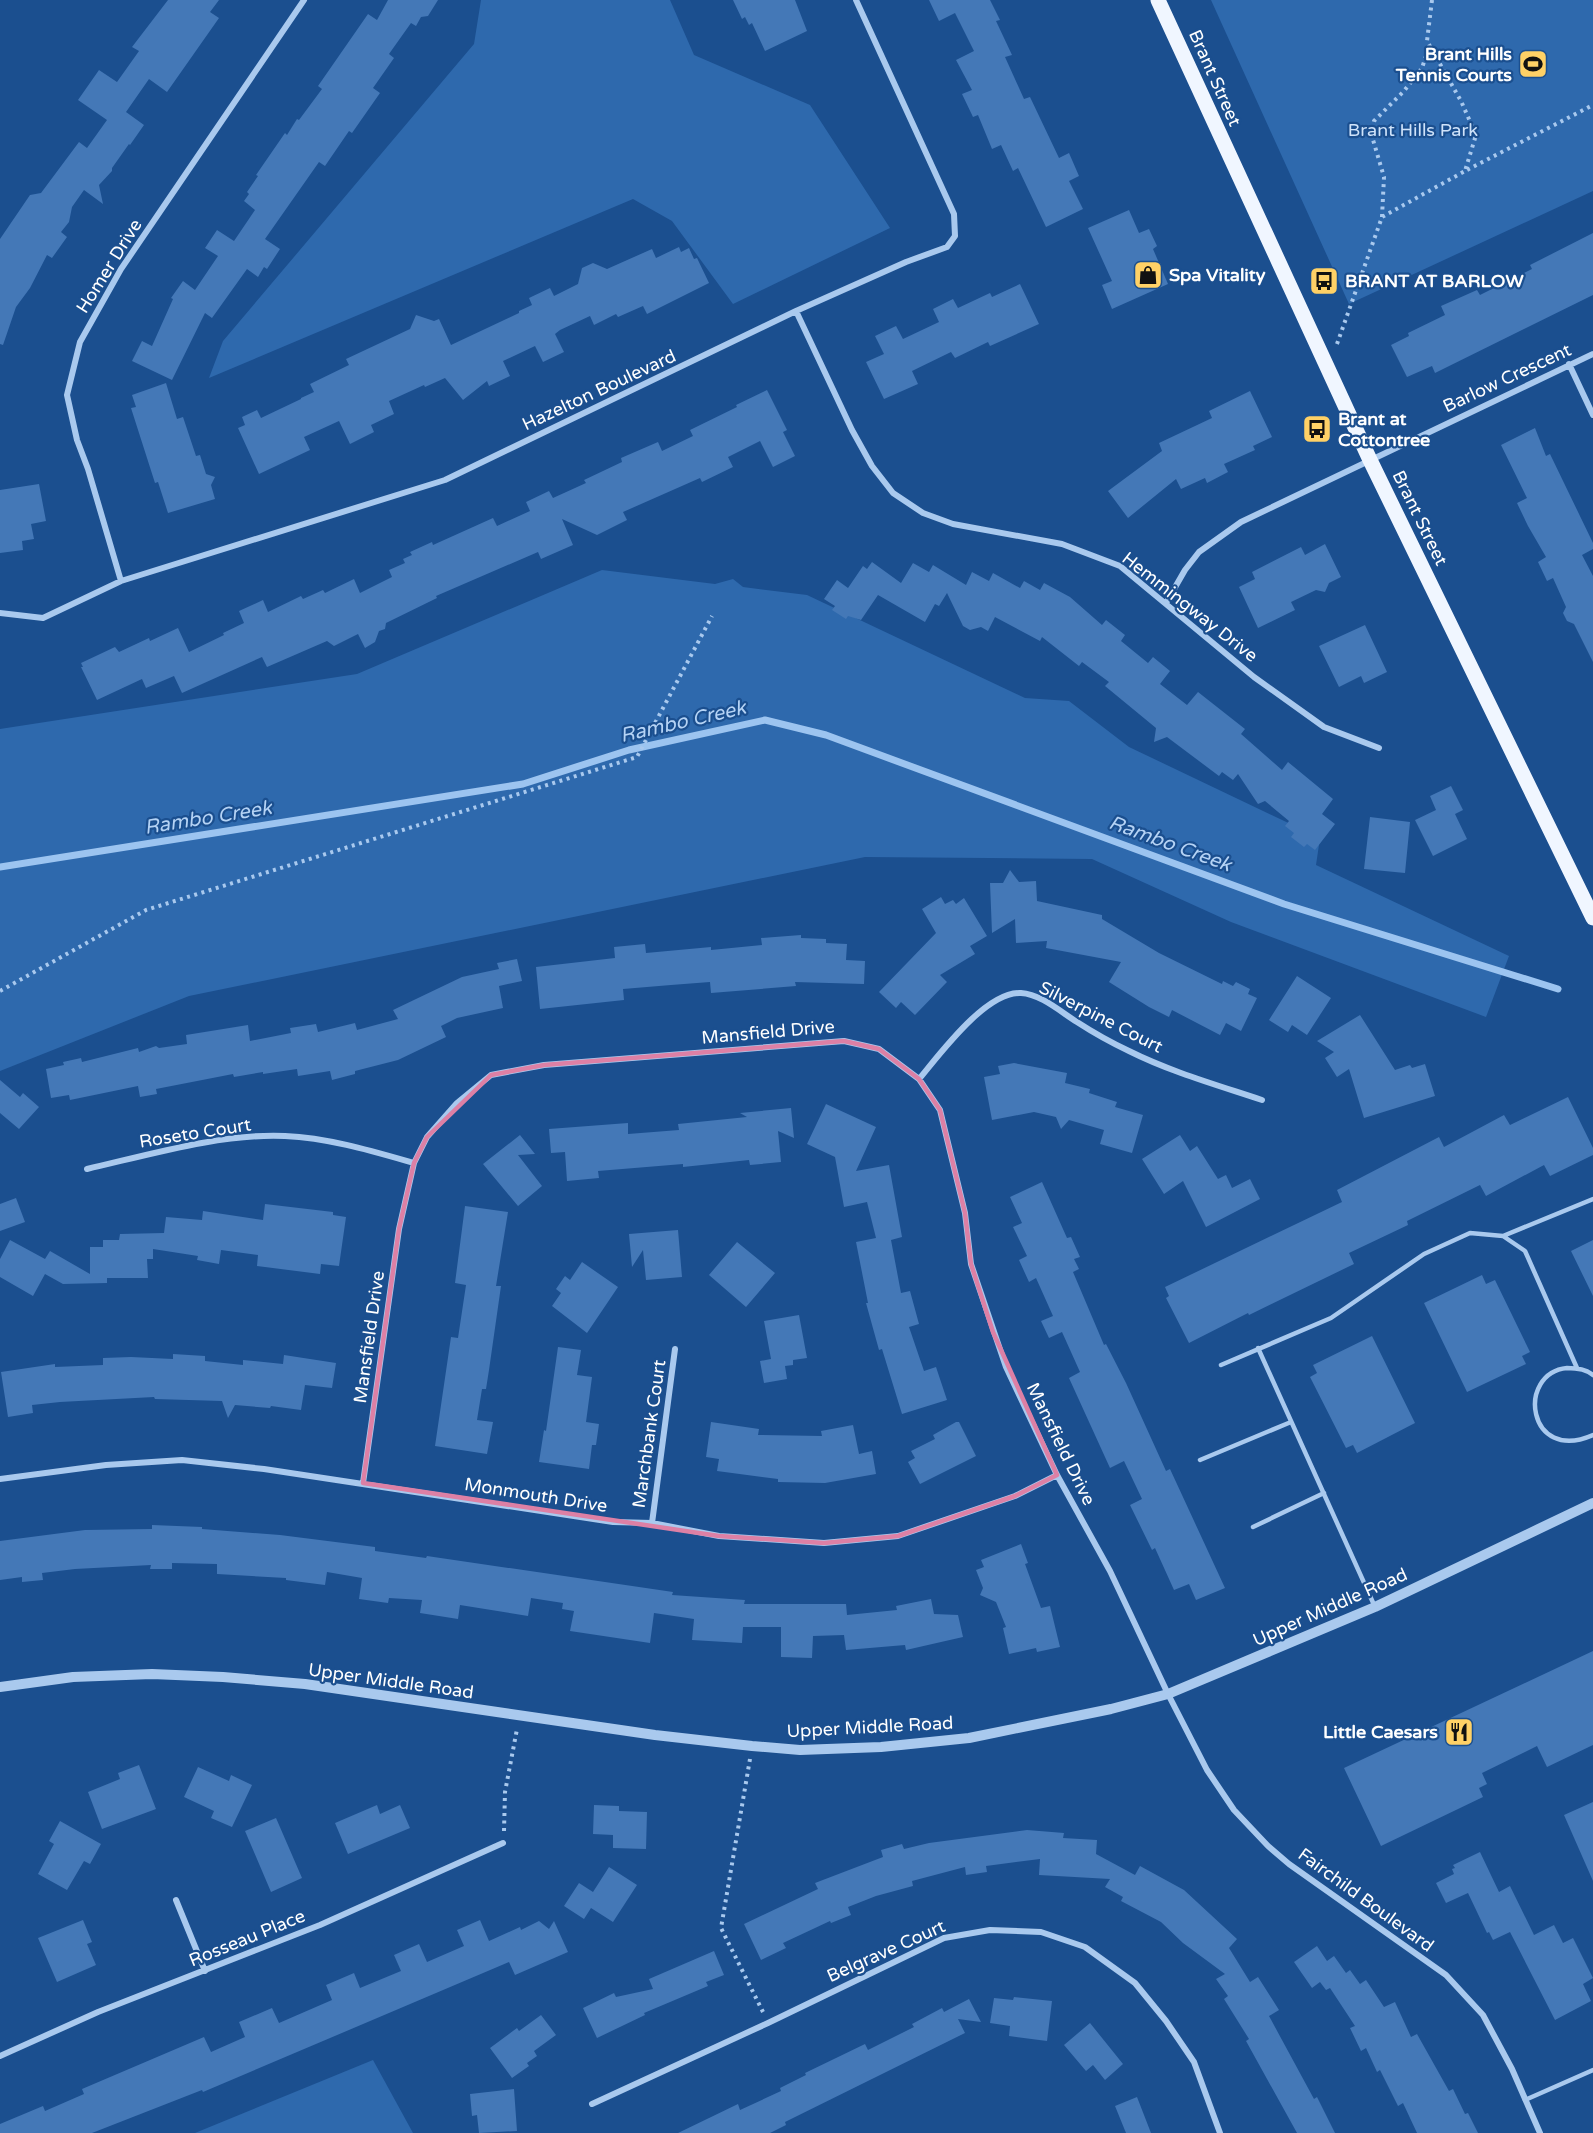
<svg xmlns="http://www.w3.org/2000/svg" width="1593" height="2133" font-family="'Varela Round',sans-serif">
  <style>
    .green { fill: #2e69ad }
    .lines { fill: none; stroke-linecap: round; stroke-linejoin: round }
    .stream { stroke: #9cc4f0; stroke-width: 7 }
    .building { fill: #4478b7 }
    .path { stroke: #a9c9ee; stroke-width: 4; stroke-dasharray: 3 4.5; stroke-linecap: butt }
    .service { stroke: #a9c9ee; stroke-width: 4.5 }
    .minor { stroke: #a9c9ee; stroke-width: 6 }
    .tertiary { stroke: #a9c9ee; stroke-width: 10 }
    .primary { stroke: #f0f6ff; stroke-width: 15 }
    .marked { fill: none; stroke: #dd80a5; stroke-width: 4.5; stroke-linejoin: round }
    .labels { text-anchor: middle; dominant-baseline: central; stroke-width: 4.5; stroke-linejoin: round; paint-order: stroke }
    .poi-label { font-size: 18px; font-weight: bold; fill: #fff; stroke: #1b4f8f; text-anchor: start }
    .street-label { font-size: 18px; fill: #fff; stroke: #1b4f8f }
    .park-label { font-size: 18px; fill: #cfe3fa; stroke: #1b4f8f }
    .water-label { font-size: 20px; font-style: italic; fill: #b5d3f5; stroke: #1b4f8f }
  </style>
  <rect width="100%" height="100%" fill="#1b4f8f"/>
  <path class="green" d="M481 0H670L694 55 810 105 890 228 733 304 672 221 633 199 209 378 223 341 474 44Z
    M1211 0H1593V191L1349 304Z
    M602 570 715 584 733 579 743 587 807 595 1025 698 1069 701 1129 747 1320 838 1316 865 1509 956 1486 1017 1231 922 1092 859 865 857 189 996 0 1071V729L357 674Z
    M373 2060 413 2133H195Z"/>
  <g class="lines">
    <path class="stream" d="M0 867 523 784 629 750 765 720 826 735 1284 904 1558 989"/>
  </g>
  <path class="building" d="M168 0H219L210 12 219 18 167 92 149 79 126 112 144 125 130 145 129 144 112 168V171L99 185 103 204 84 190 72 207 69 222 61 232 67 237 52 258 47 255 30 288 16 307 3 345 0 344V239L30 195 41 193 79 142 87 148 107 120 78 100 99 70 117 82 139 51 132 47Z
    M388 0H438L428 16 421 17 416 26 411 23 389 54 394 58 373 88 380 93 352 133 349 131 325 166 319 162 265 239 280 249 267 269 264 267 258 277 247 269 212 318 205 313 172 380 132 361 142 341 152 346 173 299 171 298 183 281 195 290 218 256 205 248 217 230 234 241 255 210 244 201 249 194 247 192 258 176 256 175 285 133 287 135 297 119 299 120 322 89 318 86 368 14 377 20Z
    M733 0H795L807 31 765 51 752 23 749 25 745 17 742 19Z
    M929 0H990L1000 20 996 21 1012 55 1005 57 1024 99 1030 97 1059 158 1069 153 1079 176 1069 181 1083 209 1046 227 1018 168 1013 171 1001 145 992 149 978 115 973 117 962 94 972 90 956 60 974 51 955 13 939 21Z
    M1129 210 1139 233 1149 229 1157 246 1153 249 1168 284 1112 309 1102 285 1112 281 1088 228Z
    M1593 233V295L1435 373 1432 366 1407 377 1391 345 1409 336 1408 333 1445 315 1441 306 1477 290 1480 295 1532 269 1530 265Z
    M679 247 681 252 689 248 694 259 697 258 709 283 647 314 643 306 618 317 616 314 594 325 590 316 560 330 555 334 564 352 543 362 535 346 503 361 510 376 489 386 487 381 463 400 445 378 425 387 424 385 389 401 394 414 371 425 374 432 350 444 339 421 304 437 310 450 259 474 238 428 245 425 242 417 257 410 261 418 301 399V398L314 392 310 384 349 365 346 359 410 329 416 315 434 321 439 319 451 345 519 313V311L532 305 529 298 550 288 554 296 578 284 582 268 593 263 607 269 652 249 656 258Z
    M1020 284 1039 324 990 346 988 342 955 358 951 352 912 371 918 384 884 399 866 362 884 354 875 336 896 326 903 339 939 322 933 309 953 299 958 308 990 293 992 297Z
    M166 383 177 419 183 417 196 456 200 455 206 474 215 477 211 485 215 499 168 513 158 482 155 483 131 408 136 407 132 395Z
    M767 390 787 430 783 432 795 456 773 467 760 441 728 457 733 467 702 482 700 478 623 512 627 520 597 535 562 519 573 545 541 559 538 552 436 596 437 598 386 623 385 629 379 631 375 642 365 648 358 634 334 646 327 641 267 667 262 657 182 693 174 676 146 688 142 679 97 700 81 667H83L81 663 115 647 119 652 149 638 150 641 178 628 189 652 224 635 223 633 244 623 239 611 263 600 268 612 301 596 303 599 323 590 325 593 354 579 360 593 392 577 389 570 405 563 403 559 412 555 410 552 432 542 433 545 493 518 497 526 530 511 526 502 549 491 553 498 586 483 584 480 622 462 621 458 658 442 662 451 693 436 690 430 737 407 736 405Z
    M1250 391 1272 437 1253 446 1255 450 1224 464 1228 472 1207 483 1205 478 1181 489 1176 479 1128 518 1108 491 1162 451 1159 443 1212 418 1209 411Z
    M1535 428 1546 456 1550 454 1593 543V549L1582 555 1593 576V662L1574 624 1567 621 1563 613 1566 607 1553 578 1547 581 1538 562 1546 557 1528 526 1517 503 1527 498 1501 445Z
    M39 484 46 521 31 524 34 539 22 541 23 550 0 553V490Z
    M1325 544 1341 577 1329 583 1325 592 1316 590 1291 602 1295 610 1258 628 1239 587 1255 579 1252 572 1301 547 1305 555Z
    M872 562 901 583 913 563 929 572 933 565 966 585 972 572 989 581 993 573 1020 588 1024 581 1040 590 1044 583 1070 597 1102 625 1106 620 1125 635 1121 641 1148 663 1153 657 1170 671 1160 684 1187 705 1198 692 1245 729 1241 734 1282 770 1288 762 1333 799 1322 814 1335 824 1315 850 1307 844 1304 847 1291 837 1294 833 1285 826 1289 821 1265 801 1258 804 1238 774 1233 780 1222 772 1219 776 1167 737 1154 742 1156 728 1105 686 1109 682 1082 662 1079 666 1042 637 1040 641 995 617 988 631 981 627 970 630 963 626 947 593 939 606 935 604 925 622 878 595 861 620 848 616 846 619 832 610 835 606 824 599 837 580 848 588 863 566 867 569Z
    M1365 625 1387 672 1364 683 1361 676 1339 687 1319 646Z
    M1451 786 1463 810 1455 814 1467 839 1433 856 1415 820 1436 810 1430 796Z
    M1370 817 1410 822 1405 873 1364 869Z
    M1010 870 1019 882 1036 881 1037 901 1102 915V919L1159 953 1222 984 1223 981 1233 986 1236 982 1250 989 1248 994 1257 998 1241 1031 1226 1023 1220 1035 1172 1010 1169 1017 1149 1007 1109 982 1121 962 1046 948 1047 941 1016 943 1015 919 992 933 990 883H1003Z
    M941 897 945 904 953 900 956 904 964 898 987 936 970 946 975 954 940 975 947 982 915 1015 901 1002 896 1008 879 992 936 933 922 909Z
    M801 935V938L826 939V943L847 944 846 960 865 961 864 984 795 982 796 986 711 993 710 982 671 985 623 989 624 1000 540 1009 536 967 615 958 614 947 645 944 646 953 711 947V950L762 945 761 938Z
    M517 959 522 981 499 986 503 1008 457 1018 441 1026 446 1037 398 1060 355 1071V1074L332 1080 330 1071 298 1076 297 1069 263 1074V1072L234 1077 233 1074 156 1089 157 1094 140 1097 138 1086 70 1100 69 1095 51 1098 46 1069 64 1065 63 1062 81 1058 82 1062 138 1048 139 1052 156 1046 159 1048 187 1044 186 1035 248 1025 250 1041 291 1033 290 1028 316 1024 318 1032 355 1023 357 1030 398 1019 393 1010 462 977 499 969 497 963Z
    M1297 976 1331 998 1307 1035 1292 1025 1288 1032 1269 1020Z
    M1360 1015 1395 1070 1410 1065 1412 1068 1425 1064 1435 1096 1364 1118 1349 1069 1337 1077 1325 1058 1334 1052 1317 1041Z
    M1014 1063 1067 1073 1065 1083 1090 1089 1089 1093 1117 1102 1115 1107 1143 1115 1132 1153 1100 1144 1104 1130 1069 1120 1061 1129 1056 1117 1034 1112 992 1120 984 1077 1000 1074 998 1066Z
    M0 1080 20 1097 23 1093 39 1107 19 1129 0 1113Z
    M1568 1097 1593 1148V1155L1550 1176 1544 1165 1486 1196 1480 1185 1407 1221 1408 1225 1349 1253 1354 1264 1249 1315 1248 1313 1189 1343 1166 1298 1169 1296 1165 1287 1342 1202 1337 1190 1439 1137 1444 1147 1504 1115 1510 1125Z
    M826 1104 876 1127 856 1171 889 1165 902 1237 891 1240 901 1293 910 1291 919 1324 909 1327 924 1371 936 1367 947 1400 902 1414 882 1349 879 1350 866 1303H868L856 1242 876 1238 867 1202 844 1207 835 1157 807 1144Z
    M791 1108 794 1138 778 1131 781 1162 750 1165 749 1160 683 1167V1164L598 1171 599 1178 567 1181 565 1152 551 1153 549 1129 628 1123V1134L679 1130 678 1124 747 1117 740 1113Z
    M520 1135 535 1154 518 1155 542 1186 518 1206 483 1164Z
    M1180 1135 1190 1151 1197 1146 1218 1179 1226 1175 1232 1188 1250 1179 1260 1199 1206 1227 1183 1181 1164 1194 1142 1159Z
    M1042 1182 1067 1238 1071 1237 1080 1257 1074 1259 1079 1269 1073 1272 1104 1345 1106 1344 1126 1383 1166 1471 1170 1469 1225 1588 1196 1600 1189 1584 1174 1590 1155 1548 1152 1550 1130 1505 1142 1499 1124 1461 1110 1468 1069 1378 1080 1372 1062 1332 1049 1338 1041 1321 1053 1316 1036 1278 1029 1282 1019 1260 1027 1256 1013 1227 1022 1223 1010 1197Z
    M16 1198 25 1222 0 1231V1204Z
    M265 1204 333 1212V1215L346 1217 339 1266 321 1264 320 1274 257 1266 258 1255 221 1250 219 1264 197 1260 198 1256 153 1249V1259H147L148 1278H107V1283L63 1284 45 1274 33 1296 0 1277V1259L10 1240 45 1259 50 1251 90 1274V1247H103V1240H119L120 1234 164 1233 166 1217 202 1220 203 1211 263 1220Z
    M465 1206 508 1212 496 1286H501L489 1370 486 1389H482L477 1420 493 1422 487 1454 435 1446 451 1337 458 1338 466 1285 455 1283Z
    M678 1230 682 1277 646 1280 643 1250 632 1267 629 1234Z
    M1593 1240V1296L1571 1251Z
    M737 1242 775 1273 746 1307 709 1275Z
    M582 1262 618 1287 587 1333 552 1306 561 1293 556 1289 565 1276 570 1280Z
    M1482 1275 1486 1284 1495 1280 1530 1352 1522 1356 1526 1364 1467 1392 1424 1303Z
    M799 1315 807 1358 793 1360V1365L785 1366 787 1379 764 1383 760 1361 771 1359 764 1321Z
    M1372 1336 1415 1423 1357 1453 1353 1445 1346 1448 1310 1377 1317 1373 1313 1365Z
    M558 1347 581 1350 577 1375 592 1377 586 1422 599 1424 596 1445H592L589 1469 539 1462 544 1430 546 1431Z
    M173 1354 205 1356V1361L243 1365V1360L283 1364 284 1355 336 1363 332 1388 305 1385 301 1410 271 1406 270 1408 235 1405 228 1418 222 1401 155 1399 154 1397 60 1402 32 1405 33 1413 8 1417 1 1372 55 1364V1367L103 1365V1358L131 1357 173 1359Z
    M711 1422 759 1429 758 1435 822 1436 821 1431 853 1425 859 1454 872 1451 876 1474 825 1483 778 1482V1479L717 1471 719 1459 706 1457Z
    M956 1422H959L976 1456 920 1484 908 1462 915 1458 911 1451 935 1439 933 1435Z
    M152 1525 202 1527V1529L280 1535 375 1547V1551L426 1558 427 1556 673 1592 672 1595 745 1600 744 1604H846L847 1615 897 1610 896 1606 931 1599 934 1614 958 1615 963 1637 906 1650 905 1645 846 1650 844 1635 813 1636 812 1658 781 1657V1627H743L742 1643 692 1640 694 1619 654 1613 650 1643 570 1631 574 1611 562 1609 563 1603 531 1598 528 1616 460 1605 458 1619 420 1613 422 1600 389 1598 388 1603 359 1599 362 1578 327 1572 325 1585 286 1580V1578L217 1574V1564L172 1563V1569H150L151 1565 75 1569 42 1573 43 1580 22 1582V1577L0 1580V1541L85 1530 152 1529Z
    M1021 1544 1028 1563 1025 1564 1041 1608 1050 1606 1060 1647 1037 1652 1036 1648 1009 1654 1003 1628 1006 1627 996 1602 980 1595 983 1588 976 1570 984 1567 981 1560Z
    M1593 1651V1745L1547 1767 1537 1746 1482 1773 1487 1784 1479 1788 1483 1797 1381 1846 1344 1768Z
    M139 1765 156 1809 102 1829 88 1792 120 1779 118 1773Z
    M198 1767 229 1781 231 1775 252 1785 232 1827 211 1818 214 1811 184 1797Z
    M1593 1802V1881L1564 1815Z
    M377 1805 380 1814 400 1805 410 1828 348 1854 335 1823Z
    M594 1805 619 1806V1811L647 1812 646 1849 613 1848V1835L593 1834Z
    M276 1818 302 1878 271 1892 245 1831Z
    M60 1821 101 1844 90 1864 84 1861 67 1890 38 1874 54 1844 49 1841Z
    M1027 1830 1064 1833 1063 1838 1097 1840 1096 1854 1135 1875 1140 1866 1184 1890 1237 1939 1229 1948 1250 1982 1258 1977 1279 2010 1269 2016 1314 2099 1317 2097 1335 2133H1297L1246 2041 1249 2039 1224 1999 1228 1996 1216 1979 1225 1974 1183 1943 1161 1922 1121 1901 1123 1897 1105 1887 1110 1879 1039 1875 1040 1859 986 1866 987 1872 966 1875 965 1867 912 1881 913 1886 876 1896 848 1907 851 1915 831 1923 830 1921 783 1943 786 1948 761 1960 744 1924 818 1889 815 1883 883 1857 881 1850 902 1844 904 1849 929 1843Z
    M1480 1852 1499 1892 1510 1886 1534 1935 1554 1925 1563 1943 1573 1938 1593 1978 1583 1984 1591 2001 1555 2020 1510 1932 1493 1940 1489 1932 1487 1933 1468 1893 1446 1903 1436 1883 1454 1874 1452 1869 1455 1868 1453 1865Z
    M609 1867 637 1885 613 1922 591 1908 584 1919 564 1906 579 1883 593 1892Z
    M83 1920 92 1942 87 1944 96 1965 57 1982 38 1938Z
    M480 1920 489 1941 520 1927 521 1930 539 1921 549 1929 554 1921 568 1952 515 1975 509 1962 203 2092 202 2090 92 2133H0V2124L43 2106 45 2111 84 2094 82 2089 204 2037 211 2052 245 2037 239 2022 272 2008 279 2023 332 2000 326 1985 354 1973 360 1988 401 1971 394 1955 419 1944 427 1962 464 1946 457 1930Z
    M1317 1946 1327 1961 1334 1956 1346 1973 1350 1970 1360 1984 1366 1980 1384 2007 1395 2002 1411 2037 1417 2034 1449 2091 1453 2089 1465 2114 1468 2113 1478 2133H1417L1403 2103 1398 2106 1380 2070 1377 2072 1366 2048 1361 2051 1350 2028 1355 2026 1330 1988 1326 1990 1320 1982 1312 1988 1294 1962Z
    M714 1951 724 1975 706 1982 708 1986 644 2013 645 2015 597 2038 583 2008 614 1993 616 1997 653 1989 649 1979Z
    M1014 1997 1052 2001 1047 2041 1009 2036 1010 2026 990 2023 994 1998 1013 2000Z
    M969 1999 981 2022 958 2019 965 2033 785 2122 786 2125 770 2133H678L738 2104 740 2110 781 2091 780 2088 806 2075 805 2073 865 2044 868 2050 914 2027 912 2024 942 2008 944 2012Z
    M541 2015 556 2035 534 2051 537 2056 527 2063 529 2066 512 2078 490 2048 517 2028 519 2031Z
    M1090 2023 1123 2064 1105 2080 1093 2065 1086 2071 1064 2045Z
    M514 2089 517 2131 479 2133 477 2115 472 2116 470 2094Z
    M1137 2097 1151 2133H1126L1115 2106Z"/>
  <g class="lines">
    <path class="path" d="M1432 0 1427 41 1461 101 1476 135 1465 171 1593 105
      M1382 217 1384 177 1371 133 1374 121 1404 91 1422 68 1429 47
      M1337 344 1382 217 1465 171
      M0 991 146 910 637 757 712 616
      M750 1759 721 1928 763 2012
      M504 1831 505 1792 517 1729"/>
    <path class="service" d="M1503 1236 1525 1251 1577 1368
      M1258 1348 1375 1607
      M1221 1365 1331 1318 1424 1254 1470 1233 1503 1236 1593 1199
      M1593 1375C1586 1369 1576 1368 1567 1368 1516 1373 1527 1464 1593 1435
      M1200 1460 1291 1422
      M1253 1527 1324 1493
      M1525 2100 1593 2070"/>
    <path class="minor" d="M796 311 852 430 872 466 893 493 923 513 953 524 1062 544 1120 566 1254 677 1324 727 1379 748
      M1569 364 1593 415
      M121 581 88 469 77 440 67 395 80 342 121 269 304 0
      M1166 603 1185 570 1199 552 1241 522 1593 354
      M0 613 43 618 121 581 445 480 796 311 906 262 947 247 955 236 954 214 856 0
      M919 1079C940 1054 986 991 1021 993 1041 994 1062 1013 1077 1022 1094 1033 1112 1043 1129 1051 1171 1072 1217 1085 1262 1100
      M87 1169C148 1155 222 1133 285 1136 329 1138 372 1151 414 1163
      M0 1479 106 1465 182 1460 264 1469 613 1522 652 1523 719 1536 824 1543 898 1536 1015 1496 1057 1475
      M363 1483 399 1229 414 1163 427 1137 457 1103 491 1075 544 1065 844 1041 879 1049 919 1079 940 1110 965 1213 971 1264 1006 1367 1057 1475 1110 1571 1168 1694 1207 1770 1234 1810 1268 1846 1289 1864 1446 1975 1483 2015 1512 2069 1540 2133
      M652 1523 675 1349
      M176 1900 205 1971
      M0 2056 98 2012 320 1925 503 1843
      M592 2104 768 2023 944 1938 990 1930 1041 1932 1085 1947 1135 1983 1166 2021 1194 2062 1220 2133"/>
    <path class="tertiary" d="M0 1687 73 1677 152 1674 223 1677 305 1684 655 1735 752 1746 800 1750 881 1747 969 1738 1111 1709 1168 1694 1375 1607 1593 1503"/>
    <path class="primary" d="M1158 0 1370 460 1593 918"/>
  </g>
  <path class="marked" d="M844 1041 879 1049 919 1079 940 1110 965 1213 971 1264 993 1332 1057 1475 1015 1496 898 1536 824 1543 719 1536 363 1483 399 1229 414 1163 427 1137 491 1075 544 1065Z"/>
  <defs>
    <g id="stadium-square" transform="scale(1.5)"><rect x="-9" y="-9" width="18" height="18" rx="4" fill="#ffd166" stroke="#1b4f8f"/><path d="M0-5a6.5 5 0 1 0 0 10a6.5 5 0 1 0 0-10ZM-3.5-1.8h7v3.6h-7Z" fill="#111"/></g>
    <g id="shop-square" transform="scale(1.5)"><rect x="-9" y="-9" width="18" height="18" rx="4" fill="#ffd166" stroke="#1b4f8f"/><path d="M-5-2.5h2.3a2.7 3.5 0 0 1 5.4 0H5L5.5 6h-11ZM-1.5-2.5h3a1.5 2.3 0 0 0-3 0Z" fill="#111"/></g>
    <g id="bus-square" transform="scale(1.5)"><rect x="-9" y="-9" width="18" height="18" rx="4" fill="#ffd166" stroke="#1b4f8f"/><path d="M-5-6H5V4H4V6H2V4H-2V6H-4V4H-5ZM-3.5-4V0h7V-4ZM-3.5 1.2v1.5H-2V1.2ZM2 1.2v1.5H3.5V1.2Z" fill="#111"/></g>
    <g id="restaurant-square" transform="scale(1.5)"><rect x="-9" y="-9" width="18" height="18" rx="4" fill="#ffd166" stroke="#1b4f8f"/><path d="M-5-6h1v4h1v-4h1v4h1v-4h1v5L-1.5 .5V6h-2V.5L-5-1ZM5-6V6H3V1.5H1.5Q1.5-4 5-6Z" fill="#111"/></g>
  </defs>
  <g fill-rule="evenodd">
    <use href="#stadium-square" x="1533" y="64"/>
    <use href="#shop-square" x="1148" y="275"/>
    <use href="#bus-square" x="1324" y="281"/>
    <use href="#bus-square" x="1317" y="429"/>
    <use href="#restaurant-square" x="1459" y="1732"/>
  </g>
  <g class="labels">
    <g class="poi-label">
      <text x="1512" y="54" text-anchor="end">Brant Hills<tspan x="1512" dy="21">Tennis Courts</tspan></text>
      <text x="1169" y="275">Spa Vitality</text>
      <text x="1345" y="281">BRANT AT BARLOW</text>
      <text x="1338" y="419">Brant at<tspan x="1338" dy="21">Cottontree</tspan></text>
      <text x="1438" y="1732" text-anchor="end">Little Caesars</text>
    </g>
    <g class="street-label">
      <text transform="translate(1215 78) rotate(66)">Brant Street</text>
      <text transform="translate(109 266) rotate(-58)">Homer Drive</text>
      <text transform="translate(1507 378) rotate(-25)">Barlow Crescent</text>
      <text transform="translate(599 390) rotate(-25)">Hazelton Boulevard</text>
      <text transform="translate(1420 518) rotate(64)">Brant Street</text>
      <text transform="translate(1190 607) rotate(38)">Hemmingway Drive</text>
      <text transform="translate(1101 1017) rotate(27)">Silverpine Court</text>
      <text transform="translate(768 1032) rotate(-5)">Mansfield Drive</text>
      <text transform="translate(195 1133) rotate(-9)">Roseto Court</text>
      <text transform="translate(369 1337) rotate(-82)">Mansfield Drive</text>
      <text transform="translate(649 1434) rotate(-82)">Marchbank Court</text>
      <text transform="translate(1061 1444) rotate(64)">Mansfield Drive</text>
      <text transform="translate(536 1495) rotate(9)">Monmouth Drive</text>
      <text transform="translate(1330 1607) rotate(-24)">Upper Middle Road</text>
      <text transform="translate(391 1681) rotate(8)">Upper Middle Road</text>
      <text transform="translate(870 1727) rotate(-3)">Upper Middle Road</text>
      <text transform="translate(1366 1900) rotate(36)">Fairchild Boulevard</text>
      <text transform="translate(247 1938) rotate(-22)">Rosseau Place</text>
      <text transform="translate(886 1951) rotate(-24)">Belgrave Court</text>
    </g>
    <g class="park-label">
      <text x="1413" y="130">Brant Hills Park</text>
    </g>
    <g class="water-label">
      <text transform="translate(683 722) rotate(-13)">Rambo Creek</text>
      <text transform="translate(208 818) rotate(-9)">Rambo Creek</text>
      <text transform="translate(1170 844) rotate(20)">Rambo Creek</text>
    </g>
  </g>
</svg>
